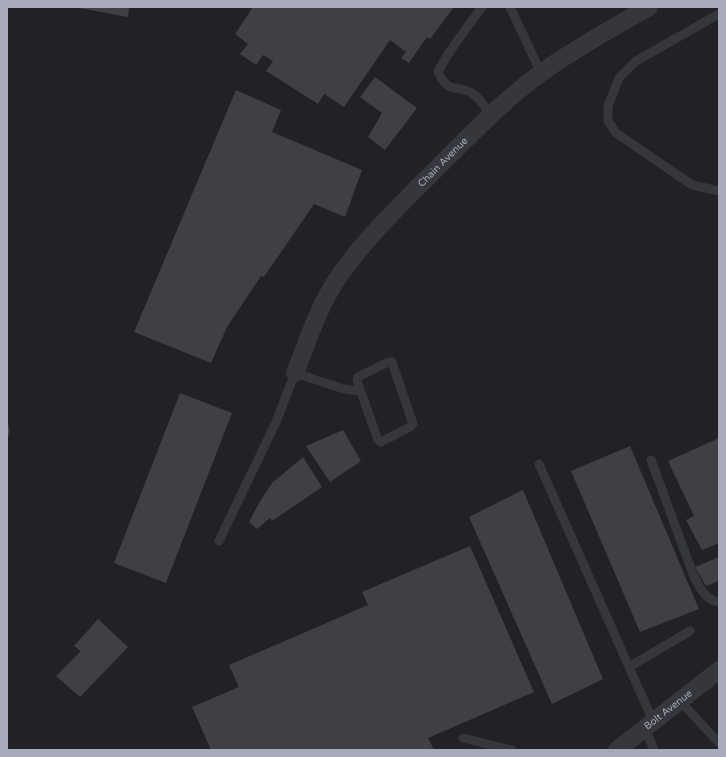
<svg xmlns="http://www.w3.org/2000/svg" width="726" height="757" font-family="'Varela Round',sans-serif">
  <style>
    .built { fill: #222125 }
    .building { fill: #403f45 }
    .lines { fill: none; stroke-linecap: round; stroke-linejoin: round }
    .service { stroke: #36373d; stroke-width: 9 }
    .minor { stroke: #36373d; stroke-width: 18 }
    .labels { text-anchor: middle; dominant-baseline: central; stroke-width: 3; stroke-linejoin: round; paint-order: stroke }
    .street-label { font-size: 10px; fill: #a7aab9; stroke: #111113 }
  </style>
  <rect width="100%" height="100%" fill="#161618"/>
  <path class="built" d="M7 7H719V750H7Z"/>
  <path class="building" d="M74 7H129L128 17Z
    M253 7H454L430 39 427 37 409 63 401 58 406 52 390 40 344 107 324 94 318 104 266 71 273 61 263 55 256 65 240 54 248 44 235 34Z
    M375 77 417 108 385 150 368 137 382 113 360 97Z
    M236 90 281 110 272 132 362 170 345 217 314 204 264 277 261 276 227 327 211 363 134 332Z
    M180 393 232 413 166 583 114 563Z
    M7 419 10 432 7 440Z
    M343 430 361 461 330 482 306 446Z
    M719 438V543L702 550 686 520 694 516 668 461Z
    M630 446 699 609 640 632 571 471Z
    M303 457 322 487 272 521 270 518 257 529 249 522 259 503 272 483Z
    M523 490 603 679 552 704 469 517Z
    M470 546 534 692 428 738 434 750H211L192 707 239 687 229 665 368 605 362 592Z
    M719 557V581L706 586 695 567Z
    M98 619 128 647 80 697 56 676 81 651 74 646Z"/>
  <g class="lines">
    <path class="service" d="M482 7C467 28 449 49 438 72 449 96 458 83 473 94 480 98 486 109 491 115
      M510 7 541 73
      M719 14 636 61 619 78 608 106V121L616 133 692 185 719 191
      M392 362 413 424 410 427 381 442 378 440 357 381 358 377 386 363Z
      M651 460 693 574C698 585 705 601 719 602
      M539 464 653 721
      M219 541 276 422 295 373 344 389 360 391
      M629 667 690 631
      M680 701 719 743
      M645 728 654 750
      M463 738 512 750"/>
    <g class="minor">
      <path id="s1" d="M295 373C307 343 317 311 334 284 356 249 392 213 421 184 460 146 497 105 541 73 575 48 613 28 649 7"/>
      <path id="s2" d="M617 750 719 670"/>
    </g>
  </g>
  <g class="labels">
    <g class="street-label">
      <text stroke="none"><textPath href="#s1" startOffset="261">Chain Avenue</textPath></text>
      <text stroke="none"><textPath href="#s2" startOffset="65">Bolt Avenue</textPath></text>
    </g>
  </g>
  <rect width="726" height="757" fill="none" stroke="#a7aab9" stroke-width="16"/>
</svg>
